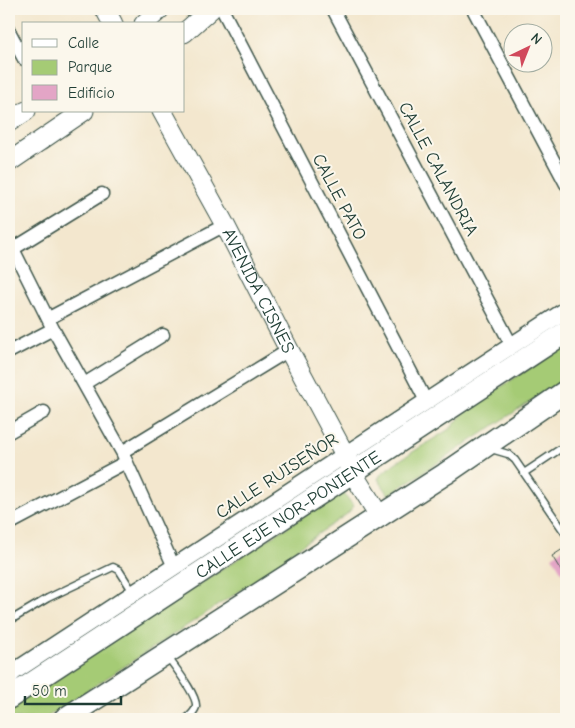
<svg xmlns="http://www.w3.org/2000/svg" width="575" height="728" font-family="'Comic Neue',sans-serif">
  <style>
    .green { fill: #a5cb75; stroke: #628454 }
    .building { fill: #e3a5c6 }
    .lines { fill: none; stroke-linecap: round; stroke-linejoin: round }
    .service-casing { stroke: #3f564b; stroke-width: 9 }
    .minor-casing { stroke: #3f564b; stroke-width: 15 }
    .tertiary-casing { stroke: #3f564b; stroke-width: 19 }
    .secondary-casing { stroke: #3f564b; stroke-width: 21 }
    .primary-casing { stroke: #3f564b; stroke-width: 24 }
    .service { stroke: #fff; stroke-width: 6 }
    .minor { stroke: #fff; stroke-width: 12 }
    .tertiary { stroke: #fff; stroke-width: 16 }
    .secondary { stroke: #fff; stroke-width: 19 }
    .primary { stroke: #fff; stroke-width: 21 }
    .labels { text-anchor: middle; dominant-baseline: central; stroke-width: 4; stroke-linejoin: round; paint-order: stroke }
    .street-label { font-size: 18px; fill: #1f3d34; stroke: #fbf7ec }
  </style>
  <rect width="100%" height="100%" fill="#fbf7ec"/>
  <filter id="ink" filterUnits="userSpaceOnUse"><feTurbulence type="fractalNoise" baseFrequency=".02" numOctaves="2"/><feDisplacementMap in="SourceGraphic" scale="10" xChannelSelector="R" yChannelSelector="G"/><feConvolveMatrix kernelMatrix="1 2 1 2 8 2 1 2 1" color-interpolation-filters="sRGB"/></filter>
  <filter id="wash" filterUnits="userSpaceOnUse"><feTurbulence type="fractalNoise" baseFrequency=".0096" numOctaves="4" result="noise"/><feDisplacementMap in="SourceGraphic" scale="20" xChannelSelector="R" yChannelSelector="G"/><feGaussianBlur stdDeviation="1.12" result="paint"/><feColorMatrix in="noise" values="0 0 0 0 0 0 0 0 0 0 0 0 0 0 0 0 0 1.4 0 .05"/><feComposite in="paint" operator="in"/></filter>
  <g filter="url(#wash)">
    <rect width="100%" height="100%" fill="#f3e7ce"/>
    <path class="green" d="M566 344V378L389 495 378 479 381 474 395 463 451 428 466 410Z
      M338 494H344L354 506 347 514 289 554 278 566 44 719H9V708Z"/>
    <g id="blocks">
      <path class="building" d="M566 547V579L552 556Z"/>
    </g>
  </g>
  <g filter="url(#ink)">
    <use href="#blocks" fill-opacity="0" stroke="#3f564b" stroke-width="1"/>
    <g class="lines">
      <g class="service-casing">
        <path id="service" d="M491 449 508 454 515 460 565 533 566 532
          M524 473 566 445
          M9 621 48 598 113 567 119 570 133 592
          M167 656C174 666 198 696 196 707 194 713 190 716 186 719"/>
      </g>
      <g class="minor-casing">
        <path id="minor" d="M222 9 426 401
          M333 9 512 346
          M473 9 566 184
          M9 31 24 59
          M9 241 53 329 122 452 174 567
          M13 249 102 194
          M49 318 225 225
          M9 352 53 329
          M84 384 163 335
          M9 432 44 412
          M122 452 289 350
          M9 524 126 462"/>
      </g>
      <g class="tertiary-casing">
        <path id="tertiary" d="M9 675 566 310"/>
      </g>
      <g class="secondary-casing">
        <g id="secondary">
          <path d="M105 9 113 24"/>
          <path d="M144 24 160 9"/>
          <path d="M184 33 211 9"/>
          <path id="s1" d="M162 111 225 225 289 350 345 455 352 472 380 517"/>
          <path d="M9 122 26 111"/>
          <path d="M9 162 84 111"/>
          <path d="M9 673 10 674"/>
        </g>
      </g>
      <g class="primary-casing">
        <g id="primary">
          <path id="s2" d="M9 698 566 332"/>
          <path d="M64 719 445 474 566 391"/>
        </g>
      </g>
      <use href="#service" class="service"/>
      <use href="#minor" class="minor"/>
      <use href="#tertiary" class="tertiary"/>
      <use href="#secondary" class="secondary"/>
      <use href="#primary" class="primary"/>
    </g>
  </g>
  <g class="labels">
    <g class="street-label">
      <text transform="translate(438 169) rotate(62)">CALLE CALANDRIA</text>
      <text transform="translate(339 197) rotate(62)">CALLE PATO</text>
      <text stroke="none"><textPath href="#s1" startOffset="204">AVENIDA CISNES</textPath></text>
      <text transform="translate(277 476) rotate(-33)">CALLE RUISEÑOR</text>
      <text stroke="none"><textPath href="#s2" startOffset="334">CALLE EJE NOR-PONIENTE</textPath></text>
    </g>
  </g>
  <rect width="575" height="728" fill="none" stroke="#fbf7ec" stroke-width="30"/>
  <rect x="22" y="22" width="162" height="90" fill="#fbf7ec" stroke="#a3ada2"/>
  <rect x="32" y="39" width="25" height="8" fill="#ffffff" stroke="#a3ada2"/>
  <text x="68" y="48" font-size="15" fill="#1f3d34">Calle</text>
  <rect x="32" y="60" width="25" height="15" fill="#a5cb75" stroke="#a3ada2"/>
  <text x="68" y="72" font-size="15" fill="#1f3d34">Parque</text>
  <rect x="32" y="85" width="25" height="15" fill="#e3a5c6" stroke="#a3ada2"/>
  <text x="68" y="98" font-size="15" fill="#1f3d34">Edificio</text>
  <g transform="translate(528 48) rotate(43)"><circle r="24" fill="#fbf7ec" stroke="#a3ada2"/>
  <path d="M0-4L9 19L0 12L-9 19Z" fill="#d1495b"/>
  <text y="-8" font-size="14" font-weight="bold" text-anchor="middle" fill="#1f3d34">N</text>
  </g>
  <path d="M25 696v8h96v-8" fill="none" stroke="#1f3d34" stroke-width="2.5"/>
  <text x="32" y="696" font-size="15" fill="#1f3d34" stroke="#fbf7ec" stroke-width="4" paint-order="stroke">50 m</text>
</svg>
